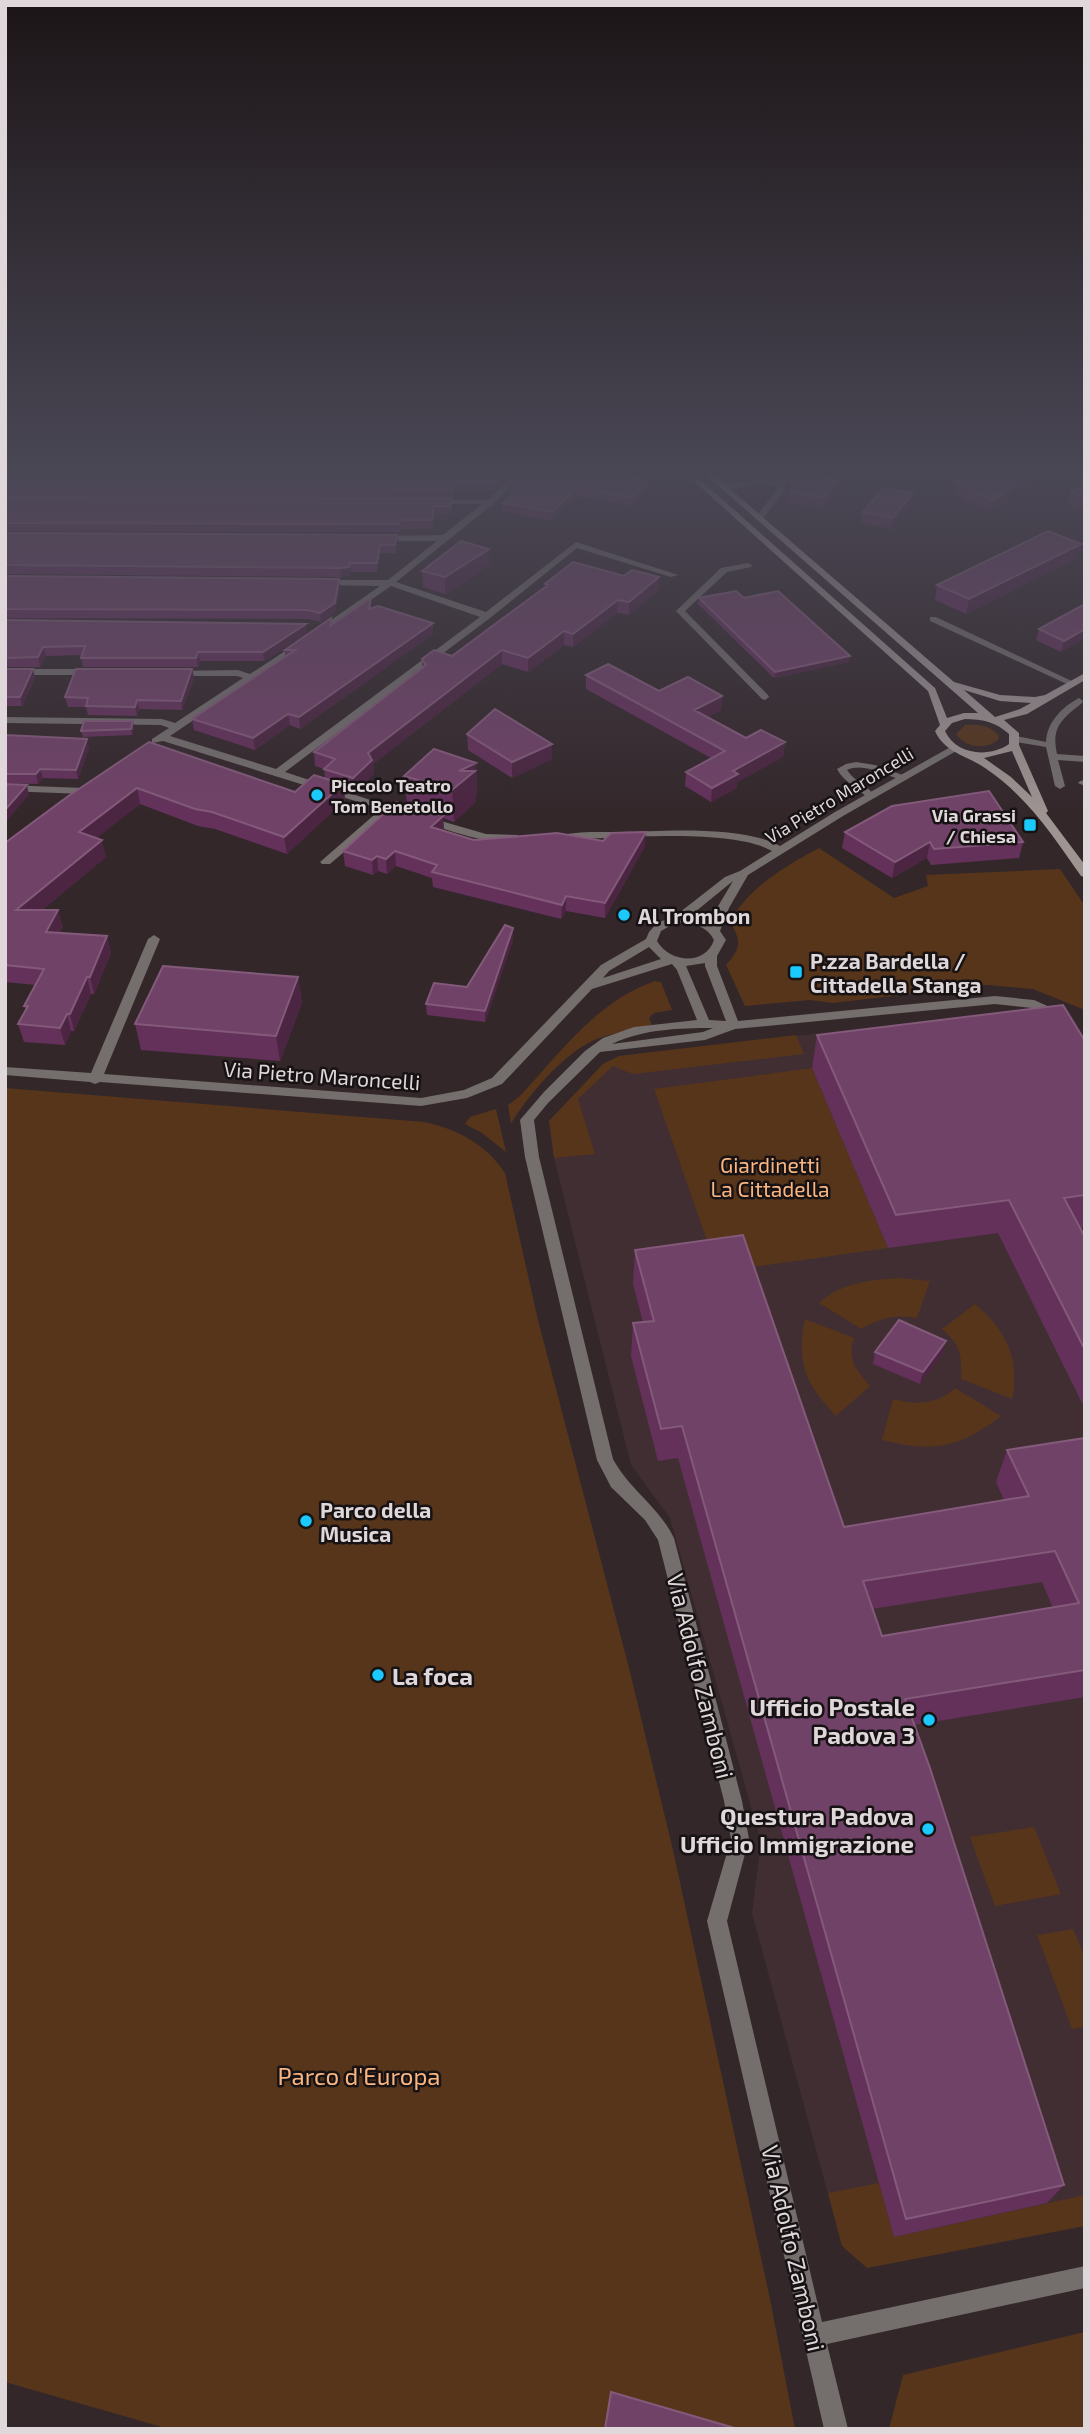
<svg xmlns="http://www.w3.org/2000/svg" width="1090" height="2434" font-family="'Exo 2',sans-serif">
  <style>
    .built { fill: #412e32 }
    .green { fill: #56351b }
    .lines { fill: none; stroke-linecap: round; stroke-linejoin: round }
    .lane { fill: #746e6d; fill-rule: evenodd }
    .street { fill: #746e6d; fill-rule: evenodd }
    .secondary { fill: #9e9492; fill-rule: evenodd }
    .wall { fill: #64315b; fill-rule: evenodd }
    .shaded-wall { fill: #4b2541 }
    .building { fill: #714268; stroke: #835a7a; stroke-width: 2; fill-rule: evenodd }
    .poi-dot { fill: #1acafc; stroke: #171213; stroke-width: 2.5 }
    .labels { text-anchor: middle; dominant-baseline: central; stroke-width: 5; stroke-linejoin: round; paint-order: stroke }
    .far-poi-label { font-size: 18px; font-weight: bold; fill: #dfd7d9; stroke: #171213; text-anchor: start }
    .far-street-label { font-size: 18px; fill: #dfd7d9; stroke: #171213 }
    .poi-label { font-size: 21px; font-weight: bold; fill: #dfd7d9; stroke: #171213; text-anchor: start }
    .street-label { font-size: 21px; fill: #dfd7d9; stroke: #171213 }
    .park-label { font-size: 21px; fill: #fab581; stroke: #171213 }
    .near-poi-label { font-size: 24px; font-weight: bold; fill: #dfd7d9; stroke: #171213; text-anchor: end }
    .near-street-label { font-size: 24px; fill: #dfd7d9; stroke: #171213 }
    .near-park-label { font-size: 24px; fill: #fab581; stroke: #171213 }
  </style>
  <rect width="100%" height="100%" fill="#33272a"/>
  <path class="built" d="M1007 1012 1085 1077V2226L842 2246 752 1913 761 1842 670 1518 631 1465 554 1158 549 1121 603 1064 619 1056Z"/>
  <path class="green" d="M965 725C978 724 991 725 999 736L998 740C986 750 965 748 956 734Z
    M819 848 894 898 928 886 926 875 1060 869 1085 906V1010L1033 989 987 985 833 1003 810 1000 745 1006 726 965C742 947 741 942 730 921 751 886 784 867 819 848Z
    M655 981 661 982 672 1010 654 1013 649 1018 652 1025C632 1030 611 1033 592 1041 563 1055 527 1096 511 1124L508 1105 520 1096C560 1053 597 1001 655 981Z
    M796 1035 804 1054 633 1074 613 1066 578 1099 595 1154 554 1158 549 1121 603 1064 619 1056Z
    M812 1068 888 1248 718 1272 654 1089Z
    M5 1088 424 1122C457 1129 486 1144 505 1173L538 1320 629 1668 673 1850 770 2299 795 2429H169L5 2382Z
    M496 1109 506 1152 482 1133 465 1124 470 1117Z
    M900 1278 930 1281 917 1318C895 1314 880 1318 861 1329L819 1303C843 1282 869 1280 900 1278Z
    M975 1304C1005 1329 1021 1359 1012 1399L961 1379C962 1354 961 1346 942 1329Z
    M805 1319 854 1338C847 1359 856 1370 870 1386L836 1416C806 1383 796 1365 805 1319Z
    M955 1388 1001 1416C960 1448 933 1453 882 1440L893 1399C915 1405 937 1405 955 1388Z
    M1034 1827 1061 1894 995 1906 970 1837Z
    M1073 1929 1085 1957V2027L1072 2029 1037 1935Z
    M879 2183 894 2237 1085 2195V2226L867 2268 842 2246 828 2193Z
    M1085 2332V2429H889L903 2375Z"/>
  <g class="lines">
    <path class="lane" d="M748 563 752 565 751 567 727 572 685 611 768 695 769 697 765 700 762 699 676 611 721 568Z
      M930 617H936L1076 683 1069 685 930 621Z
      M1079 698 1083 701 1082 703C1062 719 1051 727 1057 754L1085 756V762L1058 760 1065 786 1060 789 1055 786 1046 747 1016 742 1012 739 1016 736 1046 742C1047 722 1062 707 1079 698Z
      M856 762 875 765 908 777 903 780C885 776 865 762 847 770 854 781 867 785 875 796L873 798H867C858 786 844 783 837 769L846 764Z
      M1085 780V786L1078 783 1080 781Z"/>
    <path class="street" d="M514 475H522L493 504 396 582 486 612 576 542 678 575 671 577 577 548 490 618 285 772 413 814 408 817 391 812 330 864H322L320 862 381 809 163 741 152 743V739L169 728 161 725 5 723V717L162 719 175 723 243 678 237 676H175L170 673 172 671 238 670 250 674 299 642 304 645 302 647 170 736 276 769 480 617 391 586 317 637 314 636V632L380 586 322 585 319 584V580H388L437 541H379L375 538 376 536 443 535 482 504H431V500H488Z
      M746 475H754C761 483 772 481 782 479L783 475H791L788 483H785L784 491 762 520 755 518 776 491 777 485C770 487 766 484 759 484 744 485 732 493 718 486 725 482 741 483 751 481Z
      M5 669H91L96 672 91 675H5Z
      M954 745 958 746V750L843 816 748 875 729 908 720 931 726 940 717 956V966L738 1021 995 996 1034 1000 1063 1013 1065 1016 1063 1019H1055L1032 1008 995 1004 735 1029 705 1040 600 1052 548 1103 534 1120 539 1157 613 1459C629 1489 659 1507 674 1538L742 1801 749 1839 727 1921 822 2322 1085 2266V2288L827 2344 848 2429H824L707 1921 731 1839 724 1801 658 1540 645 1520 611 1487 597 1460 525 1157 520 1120 544 1092 585 1051 603 1038 634 1027 697 1020 677 970 672 964 592 989 502 1084 467 1098 421 1106 100 1082 95 1084 90 1082 5 1075V1067L91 1073 148 939 154 935 160 939 104 1074 421 1098 464 1090 492 1078 601 965 646 939 649 932 657 923 675 916 725 877 740 871 772 851C732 828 614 838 565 840L560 837 561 835C580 831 601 832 620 832 664 831 742 825 780 846L835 812ZM733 881 717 908 712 923 690 916ZM675 923C691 922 706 925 714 940 705 966 670 963 657 941L661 931ZM649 947 661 959 603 978 609 971ZM705 963V966L726 1021 709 1020 686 966ZM713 1028 703 1032 612 1044C643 1029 679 1028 713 1028Z
      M5 785 84 788 89 791 84 794 5 791Z
      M427 817 486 834 517 835 522 838C504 851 445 829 423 822V818Z"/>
    <path class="secondary" d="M687 475H695L935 688 947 718 964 713H978L706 475H714L954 682 1000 695 1035 697 1045 695 1085 673V680L1027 714 1004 720 1019 733V745L1048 811 1046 813 1085 865V877L1081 876C1054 837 1026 795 985 768 966 755 945 753 935 731L940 725 928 691ZM964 690 1000 701 1031 703 1020 709 995 717ZM965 719C982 719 996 722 1009 734V744C989 758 956 755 945 731L952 723ZM1012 751 1032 797 1011 777 984 758Z"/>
  </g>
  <path class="wall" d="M5 475H511L493 491 454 490 453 497 5 496Z
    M797 475H835V478H833L839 479 838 490 822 509 789 502 790 482Z
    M959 475H1044L1025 488 1017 487 1010 498 991 512 952 493 954 482Z
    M650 479V488L633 506 576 496 552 521 503 511V503L514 492H509V483Z
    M1085 485V511L1067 504 1070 492Z
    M5 497 451 498 452 507 451 514H435L432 529H400V532L5 531Z
    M911 504 891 529 862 523 863 512Z
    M5 533 398 543 396 553H380L377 572H351L349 575 341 577 5 574Z
    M489 549V565L445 594 423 587 422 571Z
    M1077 558 966 614 935 600 937 585Z
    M5 576 339 579 340 588 335 612 321 622 309 619 5 618Z
    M624 576 659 577 658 590 629 615 617 613 573 647 564 645 528 672 502 664 373 764 374 774 355 792 344 788 345 800 287 854 215 829 198 826 140 804 96 838 106 857 42 910 63 927 59 933 107 936 111 953 94 994H91L74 1031H71L65 1045 24 1042 18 1024 26 1011 24 1006 36 985 5 982V843L149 742 295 792 325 778 324 769 315 766 314 752 422 668V659L452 656 545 587V584Z
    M699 598H744L849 662 774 678 698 604Z
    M1085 604 1061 652 1036 640 1039 629Z
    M372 608 433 634 300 729 290 725 255 750 194 730 192 719 285 656V650L331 618 332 625Z
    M5 620 307 633 264 661H200L198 667H83L81 658 82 655 46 656 40 667H5Z
    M5 669H33L35 678 22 706H5Z
    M192 669 194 678 182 710 139 709 137 716 88 715 86 707H68L65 697Z
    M586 675 659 691 722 696 721 710 707 717 746 738 785 742 783 757 737 782V788L711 802 685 786 686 772 711 758 586 689Z
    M134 727 132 735 83 737 81 731Z
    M467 734 552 744V759L512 778 468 750Z
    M5 735 89 748 78 779 43 778 38 784 5 783Z
    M476 763 477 795 476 796V802L454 822 443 818 444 830 474 840 603 841 645 846 605 918 566 911 561 919 433 887 432 878 396 866 387 874 378 871 373 875 345 866 343 851 407 805 404 776Z
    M845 832 1023 842 1019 858 931 865 927 858 892 878 842 848Z
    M513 928V940L485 1022 427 1015 426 1004 467 987Z
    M298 977 302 1003 280 1061 141 1050 135 1024Z
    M817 1035 1085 1041V1227L1080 1228 1085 1237V1409L998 1233 888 1248 812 1068Z
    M635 1250 844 1527 1004 1500 996 1482 1007 1450 1085 1438V1697L914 1725 1064 2185 1047 2203 894 2237 678 1458 658 1461 631 1356 633 1323 643 1322 633 1284ZM1042 1582 1053 1608 882 1636 872 1609Z
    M875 1352 943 1353 920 1384 873 1364Z"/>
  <path class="shaded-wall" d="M502 475H511L493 491V483Z
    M814 475H835V478L813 485Z
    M1030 475H1044L1025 488 1027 477Z
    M1019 476 1017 487 1010 498 991 512 993 500Z
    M802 478 790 492 789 493 790 482Z
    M650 479V488L633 506V498Z
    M839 479 838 490 822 509 823 498Z
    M576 488V496L552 521V512Z
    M913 493 911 504 891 529 893 518Z
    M434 506 435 514 432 529V520Z
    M397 535 398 543 396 553 395 545Z
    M1081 544 1077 558 966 614 969 599Z
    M380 545V553L377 572V563Z
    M489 549V565L445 594V577Z
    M350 563 351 572 349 575 341 577V568Z
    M659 577 658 590 629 615V602Z
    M339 579 340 588 335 612 321 622 320 613Z
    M618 600 617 613 573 647V634Z
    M433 623V634L300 729 299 717Z
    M306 624 307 633 264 661 263 652Z
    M1085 629V638L1061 652 1064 641Z
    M564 631V645L528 672V658Z
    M43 647 46 656 40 667 38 657Z
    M502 650V664L373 764 374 774 355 792 353 778 368 753Z
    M198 652 200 661 198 667 196 658Z
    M850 656 849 662 774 678 775 672Z
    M33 669 35 678 22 706 20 697Z
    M192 669 194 678 182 710 181 701Z
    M722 696 721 710 693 724 694 710Z
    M137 700 139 709 137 716 135 707Z
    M288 714 290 725 255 750 253 738Z
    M133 721 134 727 132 735 131 729Z
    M87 739 89 748 78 779 76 770Z
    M785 742 783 757 737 782V788L711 802 712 788 733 771Z
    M552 744V759L512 778V762Z
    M476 763 477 795 476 796V802L454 822 452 790 459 771Z
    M40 769 43 778 38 784 36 774Z
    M343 784 345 800 287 854 284 837Z
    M27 785 29 795 5 823V810Z
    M137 788 140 804 83 849 79 832Z
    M443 816 444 830 431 827Z
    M646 832 645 846 605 918V903Z
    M102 840 106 857 21 927 16 910Z
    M930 842 927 858 892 878 895 862Z
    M395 851 396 866 387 874 386 859Z
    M377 856 378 871 373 875 372 860Z
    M566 896V911L561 919 562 905Z
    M58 910 63 927 50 949 46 932Z
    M513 928V940L485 1022V1011Z
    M107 936 111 953 94 994 90 977Z
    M87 977 91 994 74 1031 70 1014Z
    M298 977 302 1003 280 1061 276 1036Z
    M67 1014 71 1031 65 1045 60 1028Z
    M946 1341 943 1353 920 1384 923 1372Z"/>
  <path class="building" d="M5 475H502L493 483 453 482V489L5 488Z
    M518 475H625L650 479 633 498 576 488 552 512 503 503 523 484 509 483Z
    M797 475H815L839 479 823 498 790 491 802 478 790 482Z
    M959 475H1030L1027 477 1019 476 1012 487 993 500 954 482Z
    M1085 485V498L1070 492Z
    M883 488 913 493 893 518 863 512Z
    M5 497 451 498V506H434L432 520H400L399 524 5 523Z
    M1048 531 1081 544 969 599 937 585Z
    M5 533 397 535 395 545H380L377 563H350L349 567 341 568 5 565Z
    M461 541 489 549 445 577 422 571Z
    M573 562 624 576 632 570 659 577 629 602 618 600 573 634 564 631 528 658 502 650 368 753 372 760 353 778 324 769 335 759 314 752 426 665 422 659 434 650 452 656 548 585 545 584Z
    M5 576 339 579 335 603 320 613 308 610 5 609Z
    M736 591 744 598 778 591 850 656 775 672 699 598Z
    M371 598 369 609 378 606 433 623 299 717 288 714 253 738 192 719 295 650H285L331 618 330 626Z
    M1085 604V629L1064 641 1039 629Z
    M5 620 306 624 263 652H198L196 658H81L85 646 43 647 38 657 5 658Z
    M608 664 659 691 688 677 722 696 694 710 746 738 761 730 785 742 733 771 738 774 712 788 686 772 725 751 586 675Z
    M5 669H33L20 697H5Z
    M76 669H192L181 701 137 700 135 707 86 706 88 698 65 697Z
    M495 709 552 744 512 762 467 734Z
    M84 721H133L131 729 81 731Z
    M5 735 87 739 76 770 40 769 36 774H5Z
    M149 742 295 792 314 775 343 784 284 837 212 812 195 809 137 788 79 832 102 840 16 910H58L46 932 107 936 90 977H87L70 1014H67L60 1028 18 1024 28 1006H24L44 969 5 965V843L67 797Z
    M434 749 476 763 459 771H475L452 790 404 776Z
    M5 784 27 785 5 810Z
    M989 791 1023 842 934 849 930 842 895 862 845 832 892 806Z
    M396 802 443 816 431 827 474 840 557 833 603 841 611 833 646 832 605 903 566 896 562 905 432 872 437 865 395 851 386 859 377 856 372 860 343 851Z
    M505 925 513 928 485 1011 426 1004 434 983 467 987Z
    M163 966 298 977 276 1036 135 1024Z
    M1063 1005 1085 1041V1195L1064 1198 1085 1237V1350L1009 1200 896 1215 817 1035Z
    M743 1235 844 1527 1029 1496 1007 1450 1085 1438V1670L905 1699 930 1768 1064 2185 906 2219 682 1426 661 1429 633 1323 654 1321 635 1250ZM1055 1551 1079 1603 882 1636 863 1581Z
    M899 1320 946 1341 923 1372 875 1352Z
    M611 2392 738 2429H605Z"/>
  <linearGradient id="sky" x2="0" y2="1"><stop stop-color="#1c1517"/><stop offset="0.58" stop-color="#4a4755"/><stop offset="1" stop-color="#4a4755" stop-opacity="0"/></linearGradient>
  <rect width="1090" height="815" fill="url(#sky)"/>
  <g class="poi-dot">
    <circle cx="317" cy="795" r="7"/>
    <rect x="1023" y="818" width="14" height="14" rx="3.5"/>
    <circle cx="624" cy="915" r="7"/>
    <rect x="789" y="965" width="14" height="14" rx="3.5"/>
    <circle cx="306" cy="1521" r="7"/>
    <circle cx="378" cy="1675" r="7"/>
    <circle cx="929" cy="1720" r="7"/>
    <circle cx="928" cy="1829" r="7"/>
  </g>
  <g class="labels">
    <g class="far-poi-label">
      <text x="331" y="785">Piccolo Teatro<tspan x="331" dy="21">Tom Benetollo</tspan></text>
      <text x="1016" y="815" text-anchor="end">Via Grassi<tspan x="1016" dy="21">/ Chiesa</tspan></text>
    </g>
    <g class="far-street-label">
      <text transform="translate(839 795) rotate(-31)">Via Pietro Maroncelli</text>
    </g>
    <g class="poi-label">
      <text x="638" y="915">Al Trombon</text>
      <text x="810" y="960">P.zza Bardella /<tspan x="810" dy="24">Cittadella Stanga</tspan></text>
      <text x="320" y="1509">Parco della<tspan x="320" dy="24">Musica</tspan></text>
    </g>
    <g class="street-label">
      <text transform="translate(322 1075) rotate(4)">Via Pietro Maroncelli</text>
    </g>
    <g class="park-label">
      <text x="770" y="1164">Giardinetti<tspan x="770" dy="24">La Cittadella</tspan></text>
    </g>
    <g class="near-poi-label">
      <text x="392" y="1675" text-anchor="start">La foca</text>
      <text x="915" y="1706">Ufficio Postale<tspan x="915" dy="28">Padova 3</tspan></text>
      <text x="914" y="1815">Questura Padova<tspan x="914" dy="28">Ufficio Immigrazione</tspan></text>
    </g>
    <g class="near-street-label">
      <text transform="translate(701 1676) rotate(76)">Via Adolfo Zamboni</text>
      <text transform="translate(794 2248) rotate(77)">Via Adolfo Zamboni</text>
    </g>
    <g class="near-park-label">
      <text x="359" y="2075">Parco d'Europa</text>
    </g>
  </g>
  <rect width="1090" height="2434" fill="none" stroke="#dfd7d9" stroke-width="14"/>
</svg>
